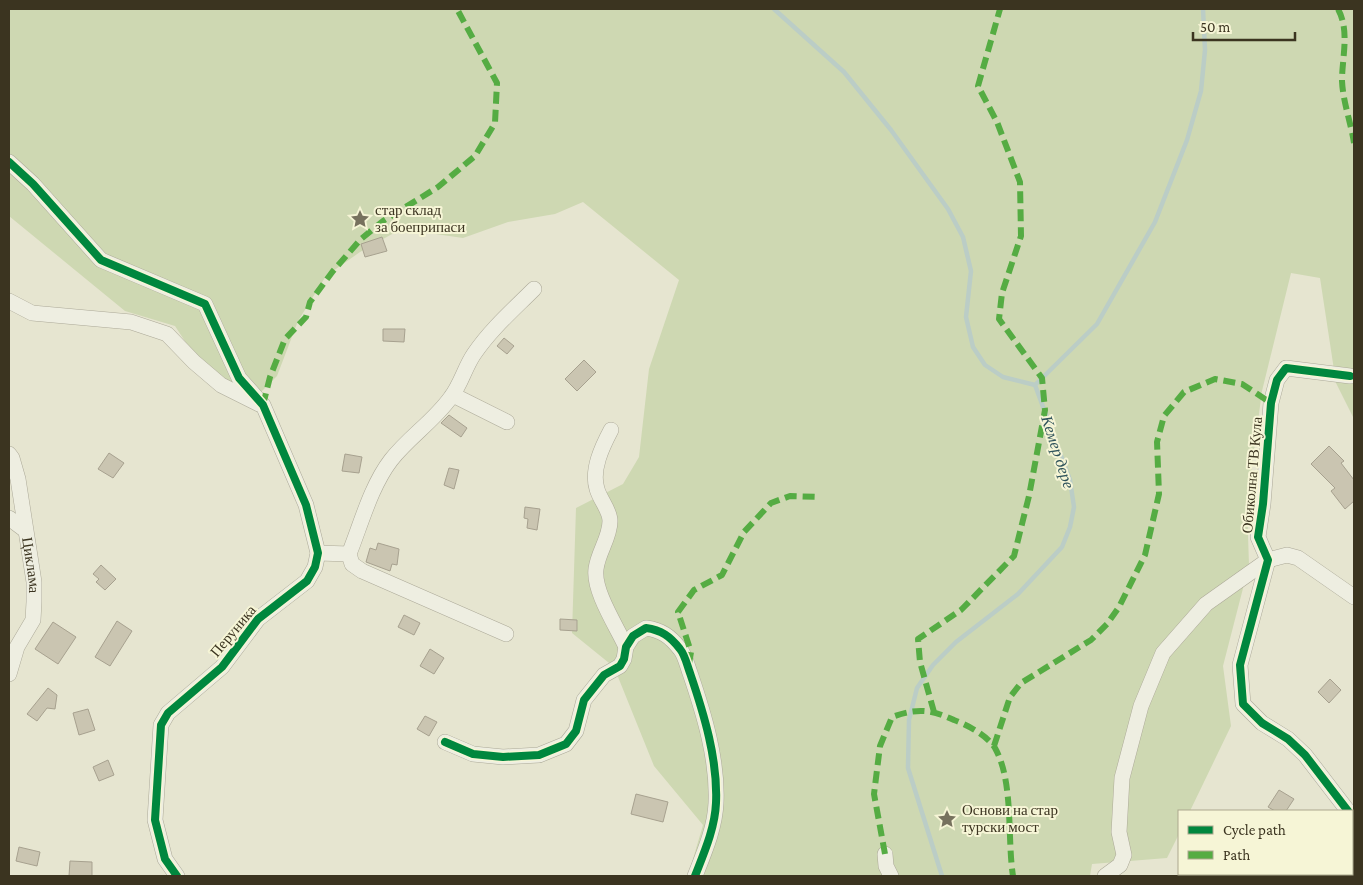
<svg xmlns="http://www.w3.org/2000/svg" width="1363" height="885" font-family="'Crimson Pro',serif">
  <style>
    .green { fill: #ced8b2 }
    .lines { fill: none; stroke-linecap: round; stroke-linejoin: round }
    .stream { stroke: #bbcdc6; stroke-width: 4.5 }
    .building { fill: #cac5b1; stroke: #a7a18f }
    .minor-casing { stroke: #aca998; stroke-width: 16 }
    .minor { stroke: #eeeee1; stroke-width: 15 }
    .quiet { stroke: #55ac43; stroke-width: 6; stroke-dasharray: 12 6; stroke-linecap: butt }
    .cycleway-casing { stroke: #f6f5d6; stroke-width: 11 }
    .cycleway { stroke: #00873e; stroke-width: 8 }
    .labels { text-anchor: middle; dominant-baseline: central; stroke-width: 4; stroke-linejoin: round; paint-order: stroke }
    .poi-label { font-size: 15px; fill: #3b3420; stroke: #f6f5d6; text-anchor: start }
    .street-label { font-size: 15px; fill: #3b3420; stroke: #f6f5d6 }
    .water-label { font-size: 16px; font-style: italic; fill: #2f535b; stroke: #f6f5d6 }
  </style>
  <rect width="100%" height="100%" fill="#e6e5d0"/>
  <path class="green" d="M9 9H1354V419L1336 383 1320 278 1291 273 1262 391 1247 504 1249 565 1223 666 1231 726 1190 811H1179V834L1167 858 1092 864 1090 876H688L703 825 654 766 614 667 572 633 576 508 623 484 639 457 649 369 679 280 583 202 555 214 508 222 463 238 401 229 360 252 326 276 298 321 277 376 255 398 202 367 175 326 125 311 9 216Z"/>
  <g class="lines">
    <path class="stream" d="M774 9 844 72 891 130 948 209 963 237 971 271 966 317 973 347 985 365 1003 377 1035 385
      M942 876 908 768 909 720 917 688 933 665 956 642 1018 594 1062 547 1070 527 1074 507 1070 480 1035 385 1097 324 1155 222 1187 140 1201 91 1205 50 1203 9"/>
  </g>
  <path class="building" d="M382 237 387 251 365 257 361 244Z
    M383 329H405L404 342 383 341Z
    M504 338 514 346 507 354 497 346Z
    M584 360 596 372 577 391 565 379Z
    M449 415 467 428 461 437 441 423Z
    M1329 446 1344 461 1341 463 1354 480V501L1345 509 1331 491 1335 488 1311 464Z
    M109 453 124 463 113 478 98 469Z
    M345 454 362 457 359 473 342 471Z
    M449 468 459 470 454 489 444 485Z
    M525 507 540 509 537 530 527 528 528 519 524 518Z
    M378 543 399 549 397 565 392 564 390 571 366 562 370 548 376 550Z
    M101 565 116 579 105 590 96 582 99 579 93 574Z
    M404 615 420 623 414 635 398 627Z
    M560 619 577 620V631L560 630Z
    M117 621 132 631 110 666 95 657Z
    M53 622 76 637 58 664 35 649Z
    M430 649 444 658 434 674 420 666Z
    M1330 679 1341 690 1329 703 1318 692Z
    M48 688 57 695 55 709 47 708 37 721 27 714Z
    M88 709 95 730 79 735 73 713Z
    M425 716 437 722 429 736 417 729Z
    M108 760 114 775 99 781 93 767Z
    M1279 790 1294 799 1286 811H1275L1268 807Z
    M636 794 668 802 663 822 631 814Z
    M19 847 40 852 37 866 16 861Z
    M70 861 92 862V876H69Z"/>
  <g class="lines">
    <g class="minor-casing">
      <g id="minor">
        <path d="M9 162 33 184 101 260 205 304 239 378 263 405 306 505 318 553 315 567 307 581 258 619 222 667 168 713 161 725 155 820 165 859 177 876"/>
        <path d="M9 301 32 313 131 322 167 334 194 362 221 385 259 404"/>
        <path d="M453 395 507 422"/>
        <path d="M611 430C602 447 591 470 597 489 600 500 610 510 610 521 610 538 598 552 596 569 593 591 617 627 626 647"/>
        <path id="s1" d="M9 454 12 458 18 479 34 582V602L33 620 17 647 9 674"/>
        <path d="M9 518 25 530"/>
        <path d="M318 553 349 554"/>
        <path d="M506 634 362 571 352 564 349 554C361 524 371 486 391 460 409 437 434 421 451 397 461 384 465 367 474 354 491 329 513 310 534 289"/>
        <path d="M445 742 473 754 503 757 539 755 566 744 576 731 584 700 604 675 620 666 624 659 626 647 633 636 646 628C661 630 670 636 680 649 685 655 687 665 690 673 704 714 718 760 716 803 715 828 704 853 695 876"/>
        <path d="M1348 811 1305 755 1288 739 1262 723 1243 704 1240 665 1268 560 1258 537 1263 504 1271 403 1277 380 1286 368 1350 376"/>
        <path d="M885 854 886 866 891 876"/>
        <path d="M1105 876 1120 865 1124 855 1119 832 1122 778 1141 706 1163 653 1206 604 1268 560 1287 555 1298 558 1354 597"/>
      </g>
    </g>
    <use href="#minor" class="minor"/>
    <path class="quiet" d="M1338 9C1350 31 1342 57 1342 81 1343 102 1351 123 1354 143
      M263 405 270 377 285 339 306 317 310 302 333 271 361 239 383 221 438 187 475 156 495 123 497 83 457 9
      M689 664 691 652 678 612 694 590 722 575 744 532 771 503 790 496 820 497
      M934 712 920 662 918 639 961 610 1014 556 1029 496 1045 410 1042 378 999 319 1002 293 1021 236 1020 182 997 122 978 86 1000 9
      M994 746 1010 697 1021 683 1091 640 1107 624 1119 607 1145 555 1159 494 1157 442 1164 416 1184 392 1215 379 1242 384 1271 403
      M885 854 874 794 880 746 892 717C917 708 930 709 954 720 967 725 987 735 995 748 1014 782 1007 838 1013 876"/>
    <g class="cycleway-casing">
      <path id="cycleway" d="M9 162 33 184 101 260 205 304 239 378 263 405 306 505 318 553 315 567 307 581 258 619 222 667 168 713 161 725 155 820 165 859 177 876
        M445 742 473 754 503 757 539 755 566 744 576 731 584 700 604 675 620 666 624 659 626 647 633 636 646 628C661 630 670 636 680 649 685 655 687 665 690 673 704 714 718 760 716 803 715 828 704 853 695 876
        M1348 811 1305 755 1288 739 1262 723 1243 704 1240 665 1268 560 1258 537 1263 504 1271 403 1277 380 1286 368 1350 376"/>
    </g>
    <use href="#cycleway" class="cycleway"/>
  </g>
  <defs>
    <g id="sight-bare" transform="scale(1.5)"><path d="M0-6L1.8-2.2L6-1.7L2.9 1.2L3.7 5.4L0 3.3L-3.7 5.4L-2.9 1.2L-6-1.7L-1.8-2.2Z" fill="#77725e" stroke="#f6f5d6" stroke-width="2.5" paint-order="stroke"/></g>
  </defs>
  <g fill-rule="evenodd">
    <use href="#sight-bare" x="360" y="219"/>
    <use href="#sight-bare" x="947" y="819"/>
  </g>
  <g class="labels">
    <g class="poi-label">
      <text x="375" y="210">стар склад<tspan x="375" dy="17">за боеприпаси</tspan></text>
      <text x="962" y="810">Основи на стар<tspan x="962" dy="17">турски мост</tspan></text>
    </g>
    <g class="street-label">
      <text transform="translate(1252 475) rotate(-85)">Обиколна ТВ Кула</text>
      <text stroke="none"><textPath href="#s1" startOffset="114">Циклама</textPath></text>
      <text transform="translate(233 631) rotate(-50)">Перуника</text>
    </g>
    <g class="water-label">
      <text transform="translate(1058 452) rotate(72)">Кемер дере</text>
    </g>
  </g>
  <rect width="1363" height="885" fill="none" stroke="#3b3420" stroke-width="20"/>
  <rect x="1178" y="810" width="175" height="65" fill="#f6f5d6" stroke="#aba88d"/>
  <rect x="1188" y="826" width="25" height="8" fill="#00873e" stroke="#aba88d"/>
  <text x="1223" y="835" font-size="15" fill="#3b3420">Cycle path</text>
  <rect x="1188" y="851" width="25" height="8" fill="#55ac43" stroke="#aba88d"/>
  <text x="1223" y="860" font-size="15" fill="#3b3420">Path</text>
  <path d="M1193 32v8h102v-8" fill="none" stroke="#3b3420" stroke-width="2.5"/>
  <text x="1200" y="32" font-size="15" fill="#3b3420" stroke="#f6f5d6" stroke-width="4" paint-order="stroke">50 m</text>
</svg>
